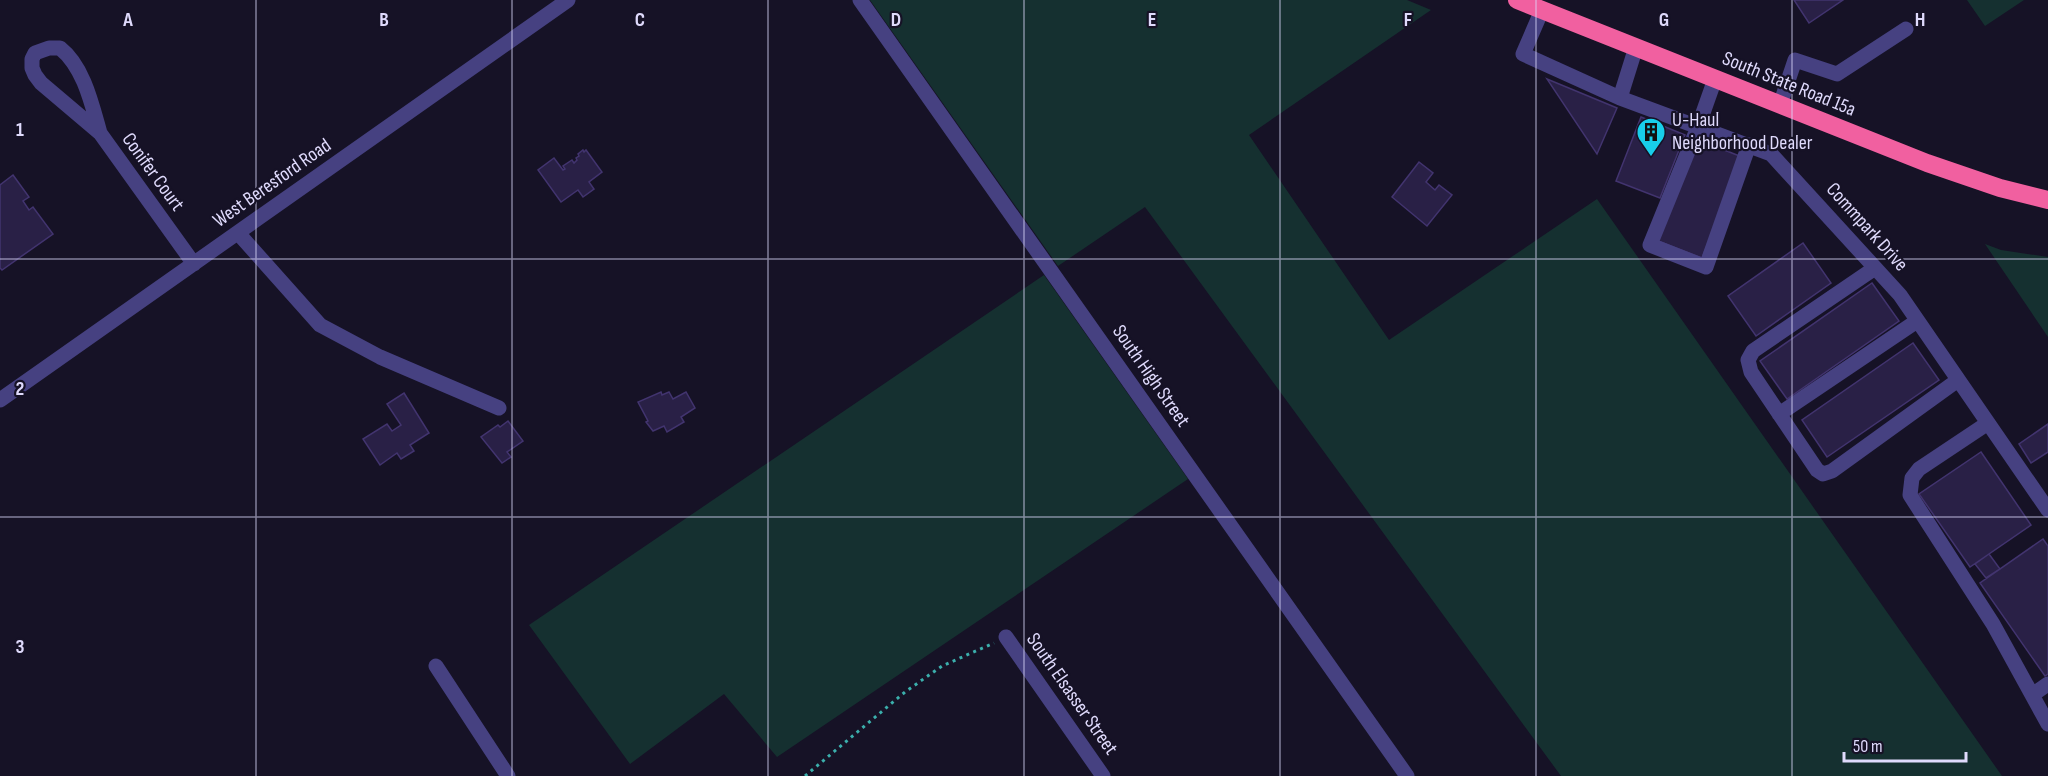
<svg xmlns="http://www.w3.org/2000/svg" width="2048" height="776" font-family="'Sofia Sans Condensed',sans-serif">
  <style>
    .green { fill: #153030 }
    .building { fill: #292046; stroke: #42346f; stroke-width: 1.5 }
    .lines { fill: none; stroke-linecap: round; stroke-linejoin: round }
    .path { stroke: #3bafac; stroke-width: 3; stroke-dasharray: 3 4.5; stroke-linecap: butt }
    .minor { stroke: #464181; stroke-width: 15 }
    .highway { stroke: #f160a0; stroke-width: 18 }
    .grid { fill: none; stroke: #dfdafc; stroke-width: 1.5; stroke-opacity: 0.55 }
    .labels { text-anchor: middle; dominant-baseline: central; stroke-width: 4.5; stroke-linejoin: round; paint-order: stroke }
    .street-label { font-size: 20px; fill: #dfdafc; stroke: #161226 }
    .poi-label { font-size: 20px; fill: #dfdafc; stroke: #161226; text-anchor: start }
    .grid-label { font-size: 20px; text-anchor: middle; font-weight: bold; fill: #dfdafc; stroke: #161226; stroke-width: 4.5; stroke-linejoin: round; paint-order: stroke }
  </style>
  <rect width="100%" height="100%" fill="#161226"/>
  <path class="green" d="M870 0H1407L1431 10 1249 135 1389 340 1597 199 2002 776H1561L1145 207 1058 266Z
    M1967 0H2024L1985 26Z
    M1985 244 2001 250 2048 257V337Z
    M1044 275 1188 479 777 757 724 694 630 764 529 625Z"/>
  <path class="building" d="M1794 0H1843L1809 23Z
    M1547 79 1617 108 1597 154Z
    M1641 117 1685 135 1660 198 1616 181Z
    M1699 140 1742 157 1702 258 1658 241Z
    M583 150 584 152 586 150 602 172 589 182 594 189 583 197 578 190 561 202 538 170 554 158 563 170 565 169 563 166 572 160 574 163 577 160 576 158 579 156 578 154Z
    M1419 162 1433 173 1426 182 1435 190 1439 185 1452 195 1427 226 1392 197Z
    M13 175 29 197 23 201 29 210 33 207 53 234 2 270 0 268V185Z
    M1803 243 1831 283 1756 336 1728 296Z
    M1872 283 1899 321 1787 399 1760 361Z
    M1913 343 1939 380 1827 457 1802 420Z
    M661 392 662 395 669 392 673 399 686 392 695 408 681 417 684 422 667 432 664 426 653 431 646 422 648 421 638 402Z
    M404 393 429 433 410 445 414 451 401 459 397 453 380 465 363 439 387 424 392 431 401 425 387 404Z
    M508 421 523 441 507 452 511 457 502 463 481 437 498 425 500 427Z
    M2048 424V452L2031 463 2019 444Z
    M1981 452 2031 525 1970 567 1919 494Z
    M2043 539 2048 546V674L2045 676 1980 583Z
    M1989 554 2000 569 1986 578 1975 564Z"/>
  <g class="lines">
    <path class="path" d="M805 776 905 692 942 666 994 643"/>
    <path class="minor" d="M860 0 1407 776
      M1542 10 1523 54 1620 98
      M1636 47 1620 98 1771 154 1900 295 2048 510
      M1715 79 1698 127 1650 245 1706 267 1749 145
      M1780 105 1795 60 1837 74 1906 29
      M100 133C92 105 84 67 60 48H49L35 53 32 59V68L35 75 41 83 100 133 194 264
      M238 233 320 325 380 357 499 408
      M1875 268 1753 351 1748 360 1751 372 1817 470 1823 474 1832 471 1958 380
      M0 400 568 0
      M1779 414 1917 321
      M1988 423 1919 469 1912 478 1910 495 1993 624 2048 724
      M1006 637 1103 776
      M436 666 508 776
      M2032 695 2048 684"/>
    <path class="highway" d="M1517 0 1927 163 2000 188 2048 200"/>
  </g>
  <path class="grid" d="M256 0V776M512 0V776M768 0V776M1024 0V776M1280 0V776M1536 0V776M1792 0V776M0 259H2048M0 517H2048"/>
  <defs>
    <g id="building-pin" transform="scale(1.5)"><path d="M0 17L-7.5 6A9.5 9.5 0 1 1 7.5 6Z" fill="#18ceea" stroke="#161226"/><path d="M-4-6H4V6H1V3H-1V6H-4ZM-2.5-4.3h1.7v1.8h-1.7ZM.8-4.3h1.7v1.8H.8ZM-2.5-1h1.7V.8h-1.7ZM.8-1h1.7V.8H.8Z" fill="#111"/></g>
  </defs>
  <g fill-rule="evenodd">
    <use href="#building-pin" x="1651" y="132"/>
  </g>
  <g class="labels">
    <g class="street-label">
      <text transform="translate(1789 84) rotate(22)">South State Road 15a</text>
      <text transform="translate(153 172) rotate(54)">Conifer Court</text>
      <text transform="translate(272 183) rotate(-35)">West Beresford Road</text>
      <text transform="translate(1867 227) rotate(48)">Commpark Drive</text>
      <text transform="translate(1151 376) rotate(55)">South High Street</text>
      <text transform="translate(1072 694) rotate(55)">South Elsasser Street</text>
    </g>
    <g class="poi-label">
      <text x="1672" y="120">U-Haul<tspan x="1672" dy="23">Neighborhood Dealer</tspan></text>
    </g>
  </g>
  <g class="grid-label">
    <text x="128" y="26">A</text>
    <text x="384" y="26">B</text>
    <text x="640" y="26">C</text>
    <text x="896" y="26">D</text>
    <text x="1152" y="26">E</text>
    <text x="1408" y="26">F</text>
    <text x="1664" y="26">G</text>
    <text x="1920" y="26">H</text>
    <text x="20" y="136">1</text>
    <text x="20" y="395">2</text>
    <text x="20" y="653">3</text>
  </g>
  <path d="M1844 752v9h122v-9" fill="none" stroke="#dfdafc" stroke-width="3"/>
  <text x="1853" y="752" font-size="18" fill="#dfdafc" stroke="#161226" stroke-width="4.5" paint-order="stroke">50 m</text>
</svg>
